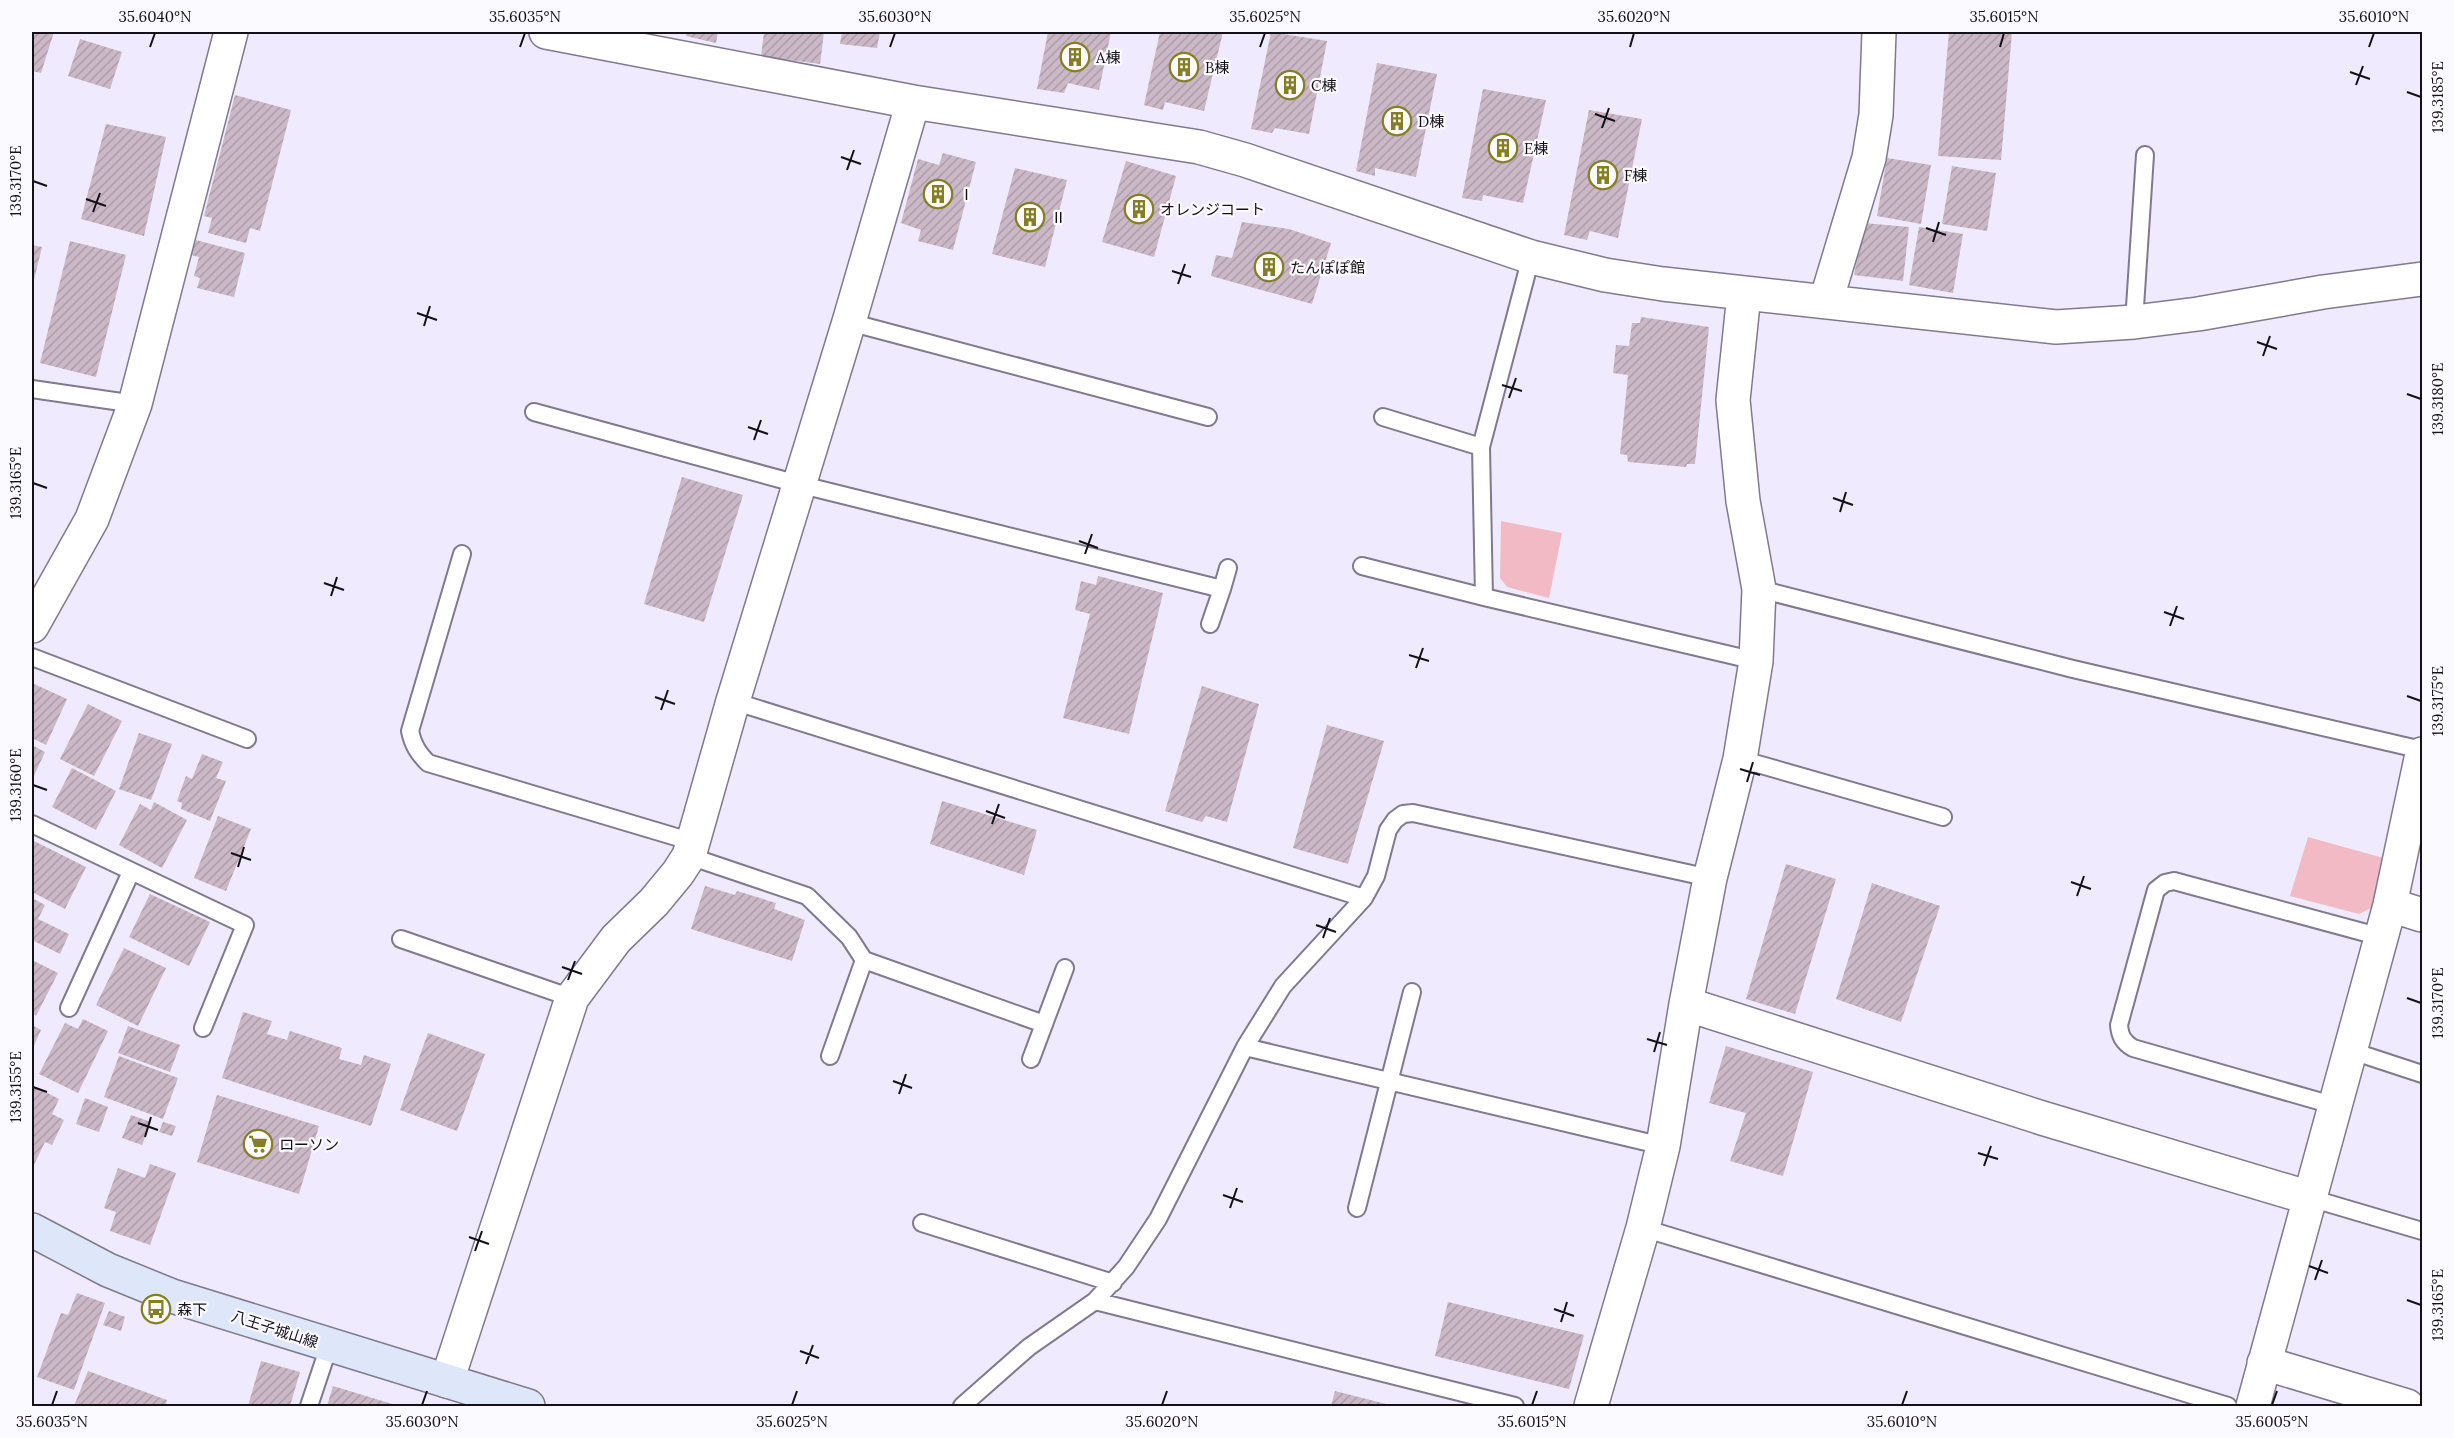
<svg xmlns="http://www.w3.org/2000/svg" width="2454" height="1438" font-family="Lora,'Noto Sans JP',serif">
  <style>
    .green { fill: #f2bac5 }
    .building { fill: url(#building-hatch) }
    .lines { fill: none; stroke-linecap: round; stroke-linejoin: round }
    .lane-casing { stroke: #7f7a8c; stroke-width: 20 }
    .street-casing { stroke: #7f7a8c; stroke-width: 36 }
    .secondary-casing { stroke: #7f7a8c; stroke-width: 36 }
    .lane { stroke: #fff; stroke-width: 16 }
    .street { stroke: #fff; stroke-width: 33 }
    .secondary { stroke: #dee6fa; stroke-width: 33 }
    .ticks { fill: none; stroke: #131017; stroke-width: 2 }
    .labels { text-anchor: middle; dominant-baseline: central; stroke-width: 4.5; stroke-linejoin: round; paint-order: stroke }
    .poi-label { font-size: 15px; fill: #131017; stroke: #fbfafe; text-anchor: start }
    .street-label { font-size: 15px; fill: #131017; stroke: #fbfafe }
    .neatline { fill: none; stroke: #131017; stroke-width: 2 }
    .ticks-label { font-size: 15px; text-anchor: middle; fill: #131017 }
  </style>
  <defs>
    <pattern id="building-hatch" width="6" height="6" patternUnits="userSpaceOnUse" patternTransform="scale(1.5)"><rect width="6" height="6" fill="#cab8c6"/><path d="M-1 1l2-2M0 6l6-6M5 7l2-2" fill="none" stroke="#ad9da9"/></pattern>
  </defs>
  <rect width="100%" height="100%" fill="#f0eafe"/>
  <path class="green" d="M1501 521 1562 533 1549 598 1507 587 1500 578Z
    M2308 837 2387 859 2375 906 2359 914 2290 896Z"/>
  <path class="building" d="M32 32H54L41 73 32 71Z
    M687 32H718L716 43 686 36Z
    M764 32H824L820 64 761 56Z
    M842 32H880L877 48 840 44Z
    M1048 32H1111L1099 90 1068 83 1064 93 1037 89Z
    M1160 32H1223L1204 111 1165 102 1163 110 1144 105Z
    M1271 32 1327 41 1309 134 1275 128 1272 133 1251 129Z
    M1949 32H2012L2001 160 1938 156Z
    M80 39 122 52 110 89 68 76Z
    M1377 63 1437 74 1416 177 1375 168V176L1356 171Z
    M1483 89 1546 100 1523 203 1483 195 1482 201 1462 198Z
    M235 95 291 110 260 231 250 228 246 243 208 233 212 218 204 216Z
    M1589 110 1642 119 1618 238 1590 231 1587 240 1564 235Z
    M106 124 166 137 144 236 81 219Z
    M943 153 976 162 953 250 918 241 921 230 901 223 918 159 939 165Z
    M1887 158 1931 165 1921 224 1877 216Z
    M1126 161 1176 176 1154 257 1102 242Z
    M1952 166 1996 173 1987 231 1942 224Z
    M1015 168 1067 180 1045 267 992 254Z
    M1242 222 1289 229 1331 243 1312 304 1211 276 1216 255 1232 258Z
    M1864 223 1909 227 1903 281 1854 275Z
    M1919 227 1963 234 1953 293 1909 285Z
    M196 240 245 253 234 297 197 288 200 278 194 276 199 257 191 255Z
    M70 241 126 255 96 377 40 363Z
    M32 245 42 247 34 280H32Z
    M1641 317 1709 327 1695 464H1687L1686 467 1628 462 1627 455 1620 454 1628 375 1613 373 1616 345 1629 346 1632 323H1640Z
    M682 477 743 495 704 622 644 604Z
    M1098 576 1163 593 1129 734 1063 718 1090 614 1075 610 1081 581 1096 585Z
    M32 683 67 699 46 745 32 738Z
    M1202 686 1259 704 1227 822 1206 816 1202 822 1165 811Z
    M88 704 122 721 94 776 60 759Z
    M1327 725 1384 741 1348 864 1293 848Z
    M139 733 172 744 151 800 119 789Z
    M32 745 45 752 32 780Z
    M202 754 223 762 216 778 226 781 210 821 181 809 182 803 177 801 186 776 192 779Z
    M72 768 116 791 96 830 52 807Z
    M942 801 1037 830 1024 875 930 844Z
    M154 802 187 820 162 868 119 845 140 804 151 810Z
    M218 816 251 829 226 891 194 878Z
    M32 840 86 867 65 909 32 892Z
    M1786 864 1836 879 1795 1014 1746 999Z
    M1872 883 1940 906 1901 1022 1836 999Z
    M705 886 735 895 737 891 776 903 774 909 805 920 792 961 691 929Z
    M150 894 210 922 189 966 129 937Z
    M32 898 45 905 38 919 69 934 60 954 32 940Z
    M124 948 166 968 138 1026 96 1005Z
    M32 960 58 973 36 1016 32 1013Z
    M243 1012 272 1021 267 1034 287 1040 290 1031 342 1048 339 1059 361 1065 364 1055 391 1064 371 1126 222 1078Z
    M83 1019 108 1031 78 1093 39 1074 65 1023 78 1029Z
    M32 1025 41 1030 32 1050Z
    M128 1026 180 1045 170 1072 118 1053Z
    M428 1033 485 1054 457 1131 400 1110Z
    M1726 1046 1813 1072 1783 1176 1730 1161 1746 1113 1709 1103Z
    M119 1056 178 1078 163 1119 104 1097Z
    M32 1085 59 1099 52 1114 64 1120 52 1145 45 1142 32 1169Z
    M217 1095 319 1126 299 1194 197 1162Z
    M85 1098 108 1107 99 1132 76 1124Z
    M131 1115 151 1122 142 1145 122 1138Z
    M163 1122 176 1126 172 1136 159 1132Z
    M150 1164 176 1173 150 1245 110 1231 116 1212 104 1208 118 1168 145 1178Z
    M77 1293 105 1303 74 1390 37 1377 61 1313 68 1315Z
    M1448 1302 1584 1335 1569 1389 1435 1356Z
    M109 1311 125 1317 121 1331 103 1325Z
    M261 1361 300 1372 290 1406H248Z
    M88 1371 167 1400 165 1406H74Z
    M333 1386 399 1406H327Z
    M1335 1391 1394 1406H1331Z"/>
  <g class="lines">
    <g class="lane-casing">
      <path id="lane" d="M849 322 1208 417
        M2134 322 2145 155
        M32 389 135 404
        M534 412 798 484 1222 589 1210 624
        M1383 417 1481 447
        M462 554 410 731C413 745 418 753 428 763L693 842
        M1362 566 1484 597 1756 661
        M1222 589 1228 568
        M1759 589 2073 669 2422 750
        M1484 597 1481 447 1531 257
        M32 657 247 739
        M733 701 1364 898
        M1740 759 1943 817
        M32 824 245 925 203 1028
        M689 856 807 896 849 937 864 960 1044 1024
        M401 939 572 998
        M69 1008 131 872
        M1245 1047 1663 1146
        M2352 1051 2422 1074
        M830 1056 864 960
        M1031 1059 1065 968
        M2336 1106 2133 1048C2123 1042 2120 1036 2119 1025L2156 890 2165 883 2174 881 2381 937
        M2310 1198 2422 1231
        M1357 1208 1412 992
        M922 1223 1113 1283
        M1643 1228 2228 1406
        M1095 1301 1515 1406
        M309 1406 329 1346
        M962 1406 1029 1347 1095 1301 1126 1267 1158 1219 1245 1047 1283 986 1364 898 1376 876 1388 830 1395 820 1403 814 1413 813 1710 878"/>
    </g>
    <g class="street-casing">
      <path id="street" d="M546 32 913 102 1199 147 1245 160 1531 257 1605 275 1663 284 2056 327 2134 322 2198 314 2323 292 2422 279
        M1826 301 1869 158 1876 115 1879 32
        M32 626 92 519 135 404 231 32
        M2390 905 2422 915
        M1686 1004 2042 1118 2310 1198
        M2264 1363 2407 1406
        M447 1381 572 998 616 939 654 902 678 873 689 856 733 701 849 322 913 102
        M1591 1406 1643 1228 1663 1146 1686 1004 1710 878 1740 759 1756 661 1759 589 1743 501 1733 400 1744 294
        M2253 1406 2390 905 2422 754"/>
    </g>
    <g class="secondary-casing">
      <path id="secondary" d="M32 1230 108 1270 172 1296 528 1406"/>
    </g>
    <use href="#lane" class="lane"/>
    <use href="#street" class="street"/>
    <use href="#secondary" class="secondary"/>
  </g>
  <path class="ticks" d="M150 47 155 33M520 47 525 33M890 47 895 33M1260 47 1265 33M1630 47 1634 33M2000 47 2004 33M2369 47 2374 33M2350 72 2370 79M2356 85 2363 66M2407 92 2421 97M1595 114 1615 121M1602 128 1609 108M841 157 861 164M847 170 854 150M33 181 47 186M86 199 106 206M93 212 100 193M1926 228 1946 235M1933 242 1939 222M1172 271 1191 277M1178 284 1185 264M417 313 437 320M424 326 430 306M2257 342 2277 349M2263 356 2270 336M1502 385 1522 391M2407 394 2421 399M1509 398 1516 378M748 427 768 434M754 440 761 420M33 483 47 488M1833 498 1853 505M1840 512 1846 492M1079 541 1098 548M1085 554 1092 534M324 583 344 590M331 596 337 577M2164 612 2184 619M2170 626 2177 606M1409 655 1429 661M1416 668 1423 648M2407 696 2421 701M655 697 675 704M661 710 668 690M1740 769 1760 775M1747 782 1753 762M33 785 47 790M986 811 1005 818M992 824 999 804M231 853 251 860M238 867 244 847M2071 882 2091 889M2077 896 2084 876M1316 925 1336 932M1323 938 1330 918M562 967 582 974M568 980 575 961M2407 998 2421 1003M1647 1039 1667 1045M1654 1052 1660 1032M893 1081 912 1088M33 1087 47 1092M899 1094 906 1074M138 1123 158 1130M145 1137 151 1117M1978 1153 1998 1159M1984 1166 1991 1146M1223 1195 1243 1202M1230 1208 1237 1188M469 1237 489 1244M475 1251 482 1231M2309 1266 2328 1273M2315 1280 2322 1260M2407 1300 2421 1305M1554 1309 1574 1316M1561 1322 1567 1302M800 1351 819 1358M806 1364 813 1345M52 1405 57 1391M422 1405 427 1391M792 1405 797 1391M1162 1405 1167 1391M1532 1405 1537 1391M1902 1405 1907 1391M2272 1405 2277 1391"/>
  <defs>
    <g id="building-ring" transform="scale(1.5)"><circle r="9.5" fill="#fbfafe" stroke="#847e25" stroke-width="1.5"/><path d="M-4-6H4V6H1V3H-1V6H-4ZM-2.5-4.3h1.7v1.8h-1.7ZM.8-4.3h1.7v1.8H.8ZM-2.5-1h1.7V.8h-1.7ZM.8-1h1.7V.8H.8Z" fill="#847e25"/></g>
    <g id="supermarket-ring" transform="scale(1.5)"><circle r="9.5" fill="#fbfafe" stroke="#847e25" stroke-width="1.5"/><path d="M-6-5.5h2.5l.6 2H6L4.5 2H-2.5L-4.4-4H-6ZM-1.5 3.2a1.3 1.3 0 1 0 .1 0ZM3 3.2a1.3 1.3 0 1 0 .1 0Z" fill="#847e25"/></g>
    <g id="bus-ring" transform="scale(1.5)"><circle r="9.5" fill="#fbfafe" stroke="#847e25" stroke-width="1.5"/><path d="M-5-6H5V4H4V6H2V4H-2V6H-4V4H-5ZM-3.5-4V0h7V-4ZM-3.5 1.2v1.5H-2V1.2ZM2 1.2v1.5H3.5V1.2Z" fill="#847e25"/></g>
  </defs>
  <g fill-rule="evenodd">
    <use href="#building-ring" x="1075" y="57"/>
    <use href="#building-ring" x="1184" y="67"/>
    <use href="#building-ring" x="1290" y="85"/>
    <use href="#building-ring" x="1397" y="121"/>
    <use href="#building-ring" x="1503" y="148"/>
    <use href="#building-ring" x="1603" y="175"/>
    <use href="#building-ring" x="938" y="194"/>
    <use href="#building-ring" x="1139" y="209"/>
    <use href="#building-ring" x="1030" y="217"/>
    <use href="#building-ring" x="1269" y="267"/>
    <use href="#supermarket-ring" x="258" y="1144"/>
    <use href="#bus-ring" x="156" y="1309"/>
  </g>
  <g class="labels">
    <g class="poi-label">
      <text x="1096" y="57">A棟</text>
      <text x="1205" y="67">B棟</text>
      <text x="1311" y="85">C棟</text>
      <text x="1418" y="121">D棟</text>
      <text x="1524" y="148">E棟</text>
      <text x="1624" y="175">F棟</text>
      <text x="959" y="194">Ⅰ</text>
      <text x="1160" y="209">オレンジコート</text>
      <text x="1051" y="217">Ⅱ</text>
      <text x="1290" y="267">たんぽぽ館</text>
      <text x="279" y="1144">ローソン</text>
      <text x="177" y="1309">森下</text>
    </g>
    <g class="street-label">
      <text transform="translate(275 1329) rotate(18)">八王子城山線</text>
    </g>
  </g>
  <rect width="2454" height="1438" fill="none" stroke="#fbfafe" stroke-width="66"/>
  <rect x="33" y="33" width="2388" height="1372" class="neatline"/>
  <g class="ticks-label">
    <text x="155" y="22">35.6040°N</text>
    <text x="525" y="22">35.6035°N</text>
    <text x="895" y="22">35.6030°N</text>
    <text x="1265" y="22">35.6025°N</text>
    <text x="1634" y="22">35.6020°N</text>
    <text x="2004" y="22">35.6015°N</text>
    <text x="2374" y="22">35.6010°N</text>
    <text transform="translate(2438 97) rotate(-90)" y="5">139.3185°E</text>
    <text transform="translate(16 181) rotate(-90)" y="5">139.3170°E</text>
    <text transform="translate(2438 399) rotate(-90)" y="5">139.3180°E</text>
    <text transform="translate(16 483) rotate(-90)" y="5">139.3165°E</text>
    <text transform="translate(2438 701) rotate(-90)" y="5">139.3175°E</text>
    <text transform="translate(16 785) rotate(-90)" y="5">139.3160°E</text>
    <text transform="translate(2438 1003) rotate(-90)" y="5">139.3170°E</text>
    <text transform="translate(16 1087) rotate(-90)" y="5">139.3155°E</text>
    <text transform="translate(2438 1305) rotate(-90)" y="5">139.3165°E</text>
    <text x="52" y="1427">35.6035°N</text>
    <text x="422" y="1427">35.6030°N</text>
    <text x="792" y="1427">35.6025°N</text>
    <text x="1162" y="1427">35.6020°N</text>
    <text x="1532" y="1427">35.6015°N</text>
    <text x="1902" y="1427">35.6010°N</text>
    <text x="2272" y="1427">35.6005°N</text>
  </g>
</svg>
